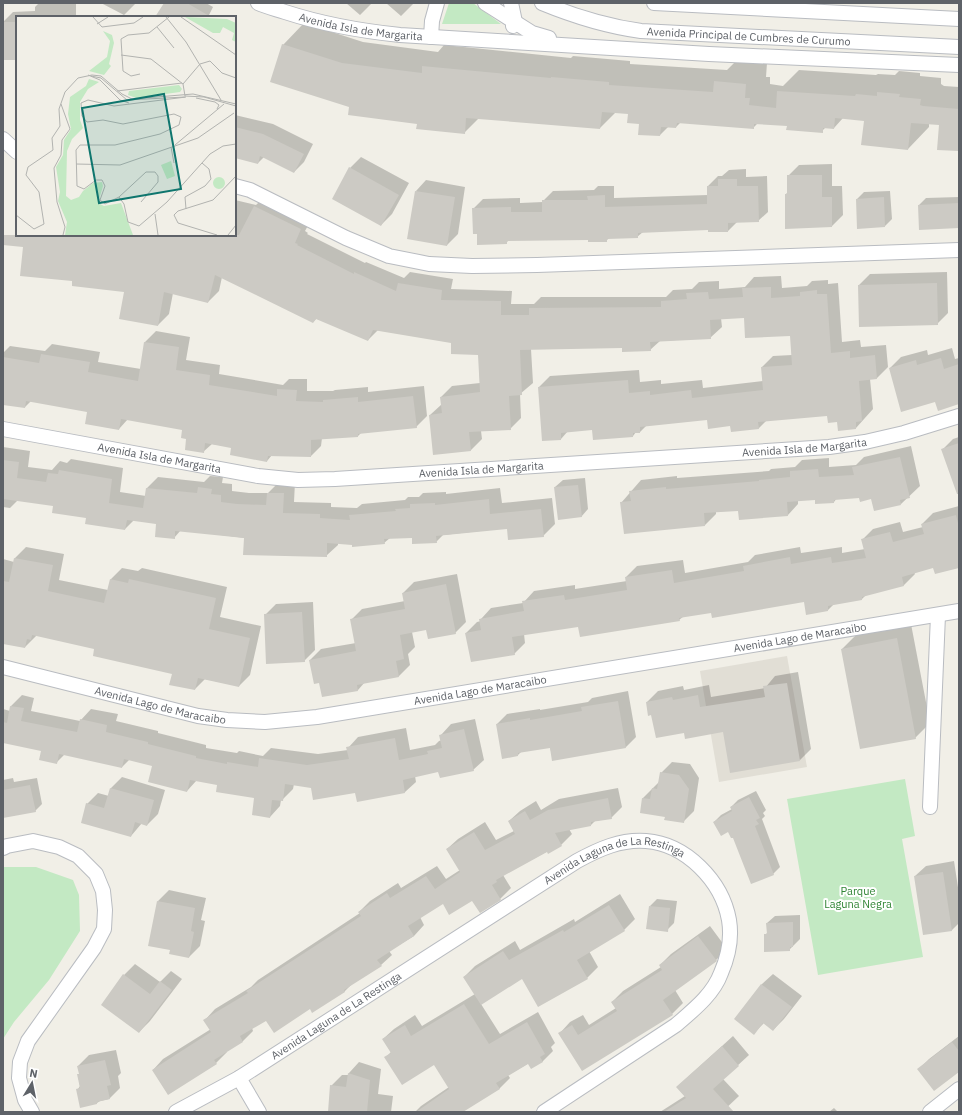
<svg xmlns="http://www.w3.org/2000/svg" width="962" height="1115" font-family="'IBM Plex Sans',sans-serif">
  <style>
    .education { fill: #e1ded5 }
    .green { fill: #c3e9c3 }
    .shadow { fill: #0003 }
    .building { fill: #cccac4 }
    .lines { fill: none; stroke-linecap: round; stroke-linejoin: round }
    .street-casing { stroke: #b9bcc1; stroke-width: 16 }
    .street { stroke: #fff; stroke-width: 14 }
    .labels { text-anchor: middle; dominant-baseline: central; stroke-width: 4; stroke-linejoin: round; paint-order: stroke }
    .street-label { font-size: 11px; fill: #5e6268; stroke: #fff }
    .park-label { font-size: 11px; fill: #308434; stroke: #fff }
    .inset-road { fill: none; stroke: #b2b3b0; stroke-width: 1 }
    .view { fill: #0f766e; fill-opacity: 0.15; stroke: #0f766e; stroke-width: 2 }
    .inset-edge { fill: none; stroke: #5e6268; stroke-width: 2 }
  </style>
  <rect width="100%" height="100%" fill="#f1efe7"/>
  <path class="education" d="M787 656 807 767 719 782 700 671Z"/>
  <path class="green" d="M449 3H473L501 24H442Z
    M905 779 915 836 902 839 923 957 818 975 787 799Z
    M3 867H36L73 880 79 895 80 931 49 980 14 1022 3 1039Z"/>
  <path class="shadow" d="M39 3H76V17H17V59H3V22L13 12 35 11V7Z
    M101 3H136L124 15Z
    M165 3H206L213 7 208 17H156Z
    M346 3H372L360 15Z
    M386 3H414L401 16Z
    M304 23 363 42 438 52 444 45 571 58 573 56 630 61V64L727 70 736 61 767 63 766 77H770V84L783 86 799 70 876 75 878 74 895 75 899 71 920 73V76L941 78V84L944 86 959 87V150L940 124 929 123V127L908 149 865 120 843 118 834 128 826 127 822 131 788 125 758 123 753 128 681 122 676 127 669 126 660 135 640 123 629 113 616 112 600 128 479 118 464 133 418 123 350 106 283 45Z
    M235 115 273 124 313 144 304 162 294 172 264 157 258 163 235 157Z
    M361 157 409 183 392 214 381 225 350 168Z
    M832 164V186H842L843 215 832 226 786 194 788 192V176L799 165Z
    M746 169V177L767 176 768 212 758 221 737 222 728 231 709 229 643 232 637 237 609 238 606 241 589 239H510L506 243 478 233 473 209 483 199 520 198V203L543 202V201L553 191 594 190 598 186H614V198L708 195V186L718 176H722L729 170Z
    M426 180 465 187 458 234 447 245 416 191Z
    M890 191 892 219 885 226 857 199 864 192Z
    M266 195 312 218 305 231 308 233 307 234 365 263 366 262 404 278 410 272 453 279 451 289 512 291 511 304H534L541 297H666L673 290 692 289 699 282 719 281V289L745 287 754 277 781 276 782 288 807 286 812 281 828 280V284L838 283 842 342 860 340 861 347 886 345 888 367 877 378 870 379 873 409 856 428 839 430 838 421 828 415 767 420 759 428 731 425 707 419 647 425 640 432H636L633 436 593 429 568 431 561 439 539 387 550 376 639 370 640 382 661 380V384L702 380 703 388 763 381 762 367 773 356 792 355 791 335 745 317 721 318 722 327 710 338 660 341 650 350 623 347 531 349 533 383 520 394 521 418 510 429 481 431 482 439 471 450 434 454 430 415 442 404 441 397 452 386 480 383 479 354 452 342 378 330 368 340 317 318 313 322 222 277 219 291 208 302 173 293 169 314 158 325 125 291 73 280 24 246 20 235H235V200L256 205Z
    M959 197V227L919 205 926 198Z
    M947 272 948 313 937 324 859 285 870 274Z
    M156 331 190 337 186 360 220 365 219 374 283 385 289 379H307V391H333L335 390 368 387V392L424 386 427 416 416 427 361 433 358 436 322 438 321 446 311 456 272 455 267 461 232 447 212 444 203 452 188 438 184 429 128 419 119 429 88 411 31 401 25 407 3 404V353L10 346 45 351 52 344 100 352 98 362 141 369 145 342Z
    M952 348 955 359 959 358V400L936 401 890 368 901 357 927 350 928 355Z
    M959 437V485L942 450 953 439Z
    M911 446 920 486 901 504 871 498 860 497 837 498 834 502 816 499 798 500V504L788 515 739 510 716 511V514L705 525 621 503 641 480 677 476V478L769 471 771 469 795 467 802 460 829 458V467L856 465 864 457Z
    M3 447 30 451 28 467 52 470 60 461 67 463 71 459 123 468 120 492 146 496 147 488 158 477 204 482 210 476 223 477 222 483 232 484V491L249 493H268L279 482H295L294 502 331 503V507L357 508 362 504 405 500 408 497H419L423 493 446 492V494L500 488 502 503 552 498 555 524 543 536 508 528 443 535 436 542 413 536 390 538 384 543H338V545L326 556 245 538 181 530 174 538 157 523 134 520 125 529 54 505 18 500 10 508 3 507Z
    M585 478 588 509 581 517 555 487 563 480Z
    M959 506V567H934L914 572 915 574 904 585 866 595 862 599 834 604 828 610 805 601 712 611 684 616 679 620 579 626 524 634 525 643 514 654 466 633 477 622 481 621V619L491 608 523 603 534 591 575 585V589L627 581 626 577 637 566 683 560 685 573 748 562 755 555 800 547 801 553 842 547V553L865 549 862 540 873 529 900 522 903 532 923 527 922 524 933 513Z
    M26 547 64 554 59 580 108 590 111 579 122 568 138 571 142 568 227 587 220 617 261 626 250 675 239 686 205 679 195 689 173 673 95 648 37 635 25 647 3 643V559L14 562 15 558Z
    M457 574 466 622 455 633 427 629 412 632 415 647 408 654 410 665 399 676 365 682 358 690 323 696 320 681 310 660 321 649 356 643 351 620 362 609 405 601 403 593 414 582Z
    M313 602 315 650 304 661 265 615 276 604Z
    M911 624 930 723 915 738 842 649 857 634Z
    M798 672 811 749 800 760 724 731 685 732 652 714 647 702 658 691 683 686 684 690 709 685 711 697 765 688 775 676Z
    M628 691 636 737 626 747 553 760 550 747 522 751 518 755 497 724 507 714 540 709V710L588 702 592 698Z
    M22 695 34 698 31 711 80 721 91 709 118 714 116 721 158 731V733L206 745V748L237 753 239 751 263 756 271 748 318 754 348 750V748L358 737 406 728 410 750 435 745 439 741 442 740 441 735 451 724 475 719 484 760 473 770 439 771 415 776 416 782 405 792 358 801 356 792 294 784 293 789 282 800H281L280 806 270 817 255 797 218 784 197 780 187 791 154 765 130 759 122 767 65 754 57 762 42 750 3 742V709L10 711 11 706Z
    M672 762 690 764 699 778 694 811 683 822 666 816 641 812 643 798 659 782 661 773Z
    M122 777 165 790 158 814 147 825 142 823 131 836 87 804 98 793 109 796 111 788Z
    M13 778 14 782 37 778 42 804 35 811 3 817V780Z
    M618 788 622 807 611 818 595 821 591 825 569 829 572 834 561 845 548 851 503 875 511 888 500 899 480 912 472 899 443 903 420 917 424 925 414 936 389 951 392 955 381 965 352 984 344 992 311 1008 266 1019 252 1028 253 1031 243 1041 226 1051 227 1052 216 1063 168 1094 153 1070 163 1059 211 1029 205 1020 215 1009 251 987 258 980 360 913 359 912 370 901 398 883 401 888 437 866 446 879 460 870 447 849 458 839 485 822 496 840 514 831 509 821 520 811 536 801 541 810 559 799Z
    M756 791 766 810 763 813 765 816 762 819 780 867 773 874 728 830 714 822 721 815 732 809 731 807 738 800Z
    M954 861 959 894V923L952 930 924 934 915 876 926 866Z
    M169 890 206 898 201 920 205 921 200 946 189 957 172 949 158 901Z
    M620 894 635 919 624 930 589 951 598 967 587 978 522 977 481 1004 500 1034 538 1012 555 1043 551 1047 553 1051 542 1062 529 1063 508 1075 510 1078 499 1089 457 1112H415L421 1106 449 1087 434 1064 386 1057 391 1052 383 1039 394 1029 415 1015 422 1026 475 994 464 977 475 966 515 941 520 950 574 919 575 922Z
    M657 899 677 901 674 923 667 930 650 906Z
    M800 915V939L789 950 765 935 768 932 767 923 775 916Z
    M710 926 727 949 716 960 675 990 683 1003 672 1014 582 1069 560 1033 570 1022 583 1015 589 1025 616 1008 612 1002 623 991 661 967 660 965 671 954Z
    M135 964 160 982 171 971 182 979 150 1021 139 1032 124 975Z
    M773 974 802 996 784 1019 773 1030 764 1023 754 1033 735 1019 762 984Z
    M733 1036 749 1055 723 1079 739 1096 722 1112H660L685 1096 677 1087Z
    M959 1036V1071L919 1069 929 1059Z
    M116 1050 121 1073 118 1076 120 1088 109 1099 100 1101 97 1103 78 1089 80 1086 78 1075 80 1073 78 1066 89 1055Z
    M359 1062 381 1069 378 1094 393 1096 391 1112H329L331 1086 342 1075H348L349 1073Z
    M834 1108 838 1112H829Z"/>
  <path class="building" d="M164 3H187L211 17H155Z
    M3 22H17V60H3Z
    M282 44 342 63 422 73V66L551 78V77L609 82V85L713 92 714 81 746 84 745 98H750L749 105 776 108 777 91 855 96 856 94 877 96V92L900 94 899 97 921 99 920 105 923 106 959 109V151L937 150 939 125 911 123 908 150 861 145 864 121 835 118 834 129 823 128V133L786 130 787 126 754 124V129L677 123 676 128 661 127 660 136 638 135 639 124 627 123 628 114 602 112 600 129 466 118 465 134 416 129 417 124 348 115 349 107 270 82Z
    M235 127 263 134 304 154 294 173 260 156 258 164 235 158Z
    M349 167 399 195 381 226 332 199Z
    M787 175H822V197H832V227L785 229V194H787Z
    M718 179H737V186H758L759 222 728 223V232H708V230L638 233V238L607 239V242H588V240L507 241V244L477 245V234H473L472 208 511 207V212H542V200H588L587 196 605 195V207L707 204V186H718Z
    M415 191 455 197 447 246 407 239Z
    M884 197 885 227 857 229 856 199Z
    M959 203V228L919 230 918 205Z
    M254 206 301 229 295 243 298 244 297 245 354 274V272L396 291 398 283 442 290 441 300 501 301V315H529V308L661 307V301L687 299 686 293 708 292 709 299 743 297 742 288 771 287V298L800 296V292L817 290V294H827L831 353 850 351V358L875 355 877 379 859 381 862 421 856 422V429L838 431 837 422 828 423 827 416 758 422 759 429 731 432 730 426 708 429 707 420 640 427V433H633V437L593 440 592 430 561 433V440L542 441 538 387 628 380 629 393 650 391V395L691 390 692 398 763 390 761 367 792 365 790 336 745 338 744 318 710 320 711 339 650 342 651 351 622 352V348L520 350 522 395 509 396 511 430 469 432 471 451 433 455 429 415 442 413 440 397 480 392 478 355 451 354V343L373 330 368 341 316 319 313 323 215 275 208 303 164 292 158 326 119 319 124 292 72 286V281L20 276 23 247 3 245V235H239Z
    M937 283 938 325 859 327 858 285Z
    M144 342 179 347 176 370 210 375 209 385 277 396V389L297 390 296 401 323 402V400L358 397V402L413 396 417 428 358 434V437L311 440V457L268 456 267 462 230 455 231 448 205 443 204 453 185 450 186 439 181 438 182 430 121 419 119 430 85 424 87 412 26 401 25 408 3 405V357L39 363 41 354 90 362 88 372 138 381Z
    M941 358 944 369 959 364V404L938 411 935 402 901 412 889 368 916 360 917 365Z
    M959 443V494H957L941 449Z
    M900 457 910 498 900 500 901 505 874 511 871 499 860 502 859 498 834 500V503L815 504V500L787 502 788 516 739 520 738 511 704 513 705 526 624 534 620 502 631 501 629 491 666 487V489L759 481V480L790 477V471L818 469 819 477 854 475 852 467Z
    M3 460 19 462 17 478 46 482 48 473 58 474 59 470 112 479 109 503 143 508 146 488 197 493 198 487 212 489 211 494 221 495V502L237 504 266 505 267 493H284L283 513 320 514V518L350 520 349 515 396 511 395 509 410 508V504L435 503V505L489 499 490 514 541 509 544 537 508 540 507 529 436 536 437 543 412 544V538L384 539 385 544 352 547V545L327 543V557L243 555 244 538 175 531V539L155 537 156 524 127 520 125 530 85 524 86 518 52 513 53 506 3 499Z
    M578 485 582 517 558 520 554 487Z
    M956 515 959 527V568L935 574 933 568 902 577 904 586 862 597V600L828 606V611L806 615 804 602 712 618 711 613 679 618 680 621 580 637 578 627 512 637 515 655 471 662 465 633 481 630 479 619 524 611 522 601 564 595 565 600 627 590 625 577 672 570 674 583 744 571 743 566 790 557 791 564 831 557 832 563 866 558 861 539 890 532 893 542 924 534 921 524Z
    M14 558 53 565 48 591 104 603 110 579 128 583 129 579 216 598 209 629 250 638 239 687 198 678 195 690 169 685 172 674 93 656 94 649 32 635 31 640 27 639 25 648 3 644V581L9 582Z
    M446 584 456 634 428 639 426 630 400 635 404 659 396 661 399 677 357 685 358 691 322 697 319 683 314 684 309 660 356 651 350 619 405 609 402 593Z
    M302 612 305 662 266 664 264 614Z
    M897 638 916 739 860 749 841 649Z
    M787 683 800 761 730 773 723 732 685 739 684 733 656 738 651 715 648 716 646 702 672 697 673 700 698 695 700 707 765 697 763 686Z
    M618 701 626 748 552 761 550 748 518 753V756L502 759 496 724 530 718V720L582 711 581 707Z
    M10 706 24 708 21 721 77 732 80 719 107 725 106 732 148 742V744L196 756V758L227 764V762L258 767 259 758 307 765 349 759 346 747 395 738 399 760 428 754 427 751 442 748 439 735 464 729 474 771 440 778 438 772 403 780 405 793 357 802 355 793 313 800 311 788 285 784 283 801 272 800 270 818 252 815 254 798 216 792 217 785 190 780 187 792 148 782 152 766 124 759 122 768 59 754 57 764 39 760 41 751 3 743V722L7 723Z
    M660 772 679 775 689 789 684 823 664 820 665 817 640 813 642 798 650 799 652 788 657 789Z
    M30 785 36 812 3 818V790Z
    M110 788 154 800 147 826 135 822 131 837 81 823 86 803 104 808Z
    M749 797 760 818 756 820 759 824 755 826 774 875 751 884 733 838H731L728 832 721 836 713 822 732 811 730 807Z
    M608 798 612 819 591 822V826L555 833 562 846 548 854 547 852 496 880 497 882 492 885 501 900 480 913 472 901 449 915 443 904 408 926 414 936 377 960 382 966 344 990 345 992 312 1013 310 1009 274 1033 266 1021 240 1036 243 1042 214 1060 217 1064 168 1095 152 1070 211 1032 203 1020 248 993 246 991 361 916 358 912 387 893 390 898 426 876 435 889 460 872 446 849 474 832 485 850 515 834 508 821 525 811 530 820 548 810Z
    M943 872 952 931 923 935 914 876Z
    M157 901 195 908 191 931 194 932 189 958 169 954 170 950 148 946Z
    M609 905 625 931 577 960 588 979 538 1007 522 979 481 1005 463 977 503 951 509 960 563 930 564 932Z
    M649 906 670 908 668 932 646 929Z
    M793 922V947H790V951L764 952V934H767L766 923Z
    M698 936 717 961 663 1000 673 1015 582 1071 558 1033 572 1025 578 1035 617 1011 611 1002 662 970 659 965Z
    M123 974 150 994 160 981 172 990 139 1033 101 1005Z
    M761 984 792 1007 773 1031 763 1023 754 1035 734 1019Z
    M464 1004 489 1044 527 1022 545 1054 540 1057 543 1062 531 1069 528 1064 496 1083 500 1089 463 1112H416L449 1089 434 1065 402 1085 384 1057 391 1053 382 1039 405 1025 411 1036Z
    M952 1042 959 1051V1072L934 1091 917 1069Z
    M722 1046 739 1066 713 1089 734 1112H664L686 1098 676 1087Z
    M105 1060 111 1085 107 1086 110 1099 97 1102V1104L80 1108 76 1089 80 1088 77 1074H79L77 1066Z
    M348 1073 370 1080 367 1112H328L330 1085 346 1087Z"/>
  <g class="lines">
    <g class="street-casing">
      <g id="street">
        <path id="s1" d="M258 3C267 7 276 9 285 12 322 24 361 31 400 35L709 54 959 65"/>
        <path d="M485 3 532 33 549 38"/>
        <path d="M511 3 515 22 513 26"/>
        <path id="s2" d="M542 3C576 17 605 26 641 31L959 47"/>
        <path d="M654 3 959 19"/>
        <path d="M431 37 432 21 437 3"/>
        <path d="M3 139 17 152"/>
        <path d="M235 186 250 190 346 238 389 256 429 264 472 266 537 265 959 250"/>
        <path id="s3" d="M3 429 258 476 298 480 335 479 829 447 865 442 904 433 959 416"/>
        <path id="s4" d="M3 667 198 716 227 720 265 722 317 717 959 611"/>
        <path d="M930 807 938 615"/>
        <path d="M3 848 7 846 33 841 59 847 78 856 96 874 103 891 105 910 104 929 94 948 28 1041 20 1062 19 1078 25 1100 32 1112"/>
        <path d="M239 1078 259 1112"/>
        <path id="s5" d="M176 1112 239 1078 577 861C599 849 621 839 646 841 686 844 722 881 729 920 732 938 728 957 721 973 713 995 692 1011 676 1025L544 1112"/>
        <path d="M930 1112 959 1089"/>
      </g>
    </g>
    <use href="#street" class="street"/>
  </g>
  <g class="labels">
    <g class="street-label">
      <text stroke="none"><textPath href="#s1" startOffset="106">Avenida Isla de Margarita</textPath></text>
      <text stroke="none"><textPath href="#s2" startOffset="211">Avenida Principal de Cumbres de Curumo</textPath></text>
      <text stroke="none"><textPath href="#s3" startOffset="807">Avenida Isla de Margarita</textPath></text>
      <text stroke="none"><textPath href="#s3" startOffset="159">Avenida Isla de Margarita</textPath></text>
      <text stroke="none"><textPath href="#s3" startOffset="483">Avenida Isla de Margarita</textPath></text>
      <text stroke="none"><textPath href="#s4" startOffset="810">Avenida Lago de Maracaibo</textPath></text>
      <text stroke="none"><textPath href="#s4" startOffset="486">Avenida Lago de Maracaibo</textPath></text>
      <text stroke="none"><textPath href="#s4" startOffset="162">Avenida Lago de Maracaibo</textPath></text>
      <text stroke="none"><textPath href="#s5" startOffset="511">Avenida Laguna de La Restinga</textPath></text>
      <text stroke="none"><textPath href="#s5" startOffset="187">Avenida Laguna de La Restinga</textPath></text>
    </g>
    <g class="park-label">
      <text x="858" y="891">Parque<tspan x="858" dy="13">Laguna Negra</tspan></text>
    </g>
  </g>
  <g transform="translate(16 16)">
    <rect width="220" height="220" fill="#f1efe7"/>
    <path d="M169 1 211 3 220 7V26L216 24 218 17 207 11 204 17H197ZM87 15 96 19 98 27 93 48 95 50 88 59 73 55 91 41 94 25ZM73 63 83 66 72 73 64 86V104L67 112 56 123 51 135 50 180 55 184 63 181 67 175 77 167 86 166 87 170 82 187 88 190 105 187 117 219H49L51 206 42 185 44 176 40 151 47 139 48 124 55 113 52 98 54 81 70 70ZM163 69 166 73 164 76 120 82 112 79 113 75ZM155 145 159 160 151 163 145 149ZM197 167a6 6 0 1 1 12 0a6 6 0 1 1-12 0Z" fill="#c3e9c3"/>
    <path class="inset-road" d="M77 1 86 11 118 7 127 1M150 1 170 26 205 84M165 1 220 39M81 8 92 1M141 11 158 32M105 39 135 43 167 68M184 48 194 45 206 57 220 62M184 48 167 68 169 80 188 81 220 90M124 58 115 60 107 55 105 23 112 19 133 17 153 1M72 59 84 64 104 84 113 87M75 60 85 62 111 84 169 81M101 75 166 67M180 82 199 86 203 89 201 93M45 88 54 113 46 124 45 139 38 152 41 186 49 211 47 219M159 129 208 88M155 131 158 147M60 148 104 149 182 122 218 97M103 181 108 188 112 206 123 210 151 186 194 138 207 130 220 128M125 186 142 166V160L139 156H130L103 181 89 188 84 184 89 170 86 164H80L68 173 61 170 60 134 64 129H99L144 118 163 109 165 101 158 98 107 108 87 104 71 106 66 100 65 87 72 84 98 90 170 81M170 193 169 181 189 170 195 163 193 153 186 147M139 198 142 219M0 199 18 213 28 208 23 176 10 159 12 151 37 134 36 122 44 110 43 93 49 76 62 62 76 59 85 60 106 78 116 83 177 78 220 88M201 219 162 207 158 199 162 195 197 184 220 160M212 219 220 209"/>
    <path class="view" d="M148 78 165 173 83 187 66 92Z"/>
    <rect width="220" height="220" class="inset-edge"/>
  </g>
  <rect width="962" height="1115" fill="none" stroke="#5e6268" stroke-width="8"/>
  <g transform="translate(32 1083) rotate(10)" stroke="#ffffff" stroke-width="3" paint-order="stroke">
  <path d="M0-3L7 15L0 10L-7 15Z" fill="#5e6268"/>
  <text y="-6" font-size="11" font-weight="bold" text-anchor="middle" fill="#5e6268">N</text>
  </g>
</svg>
